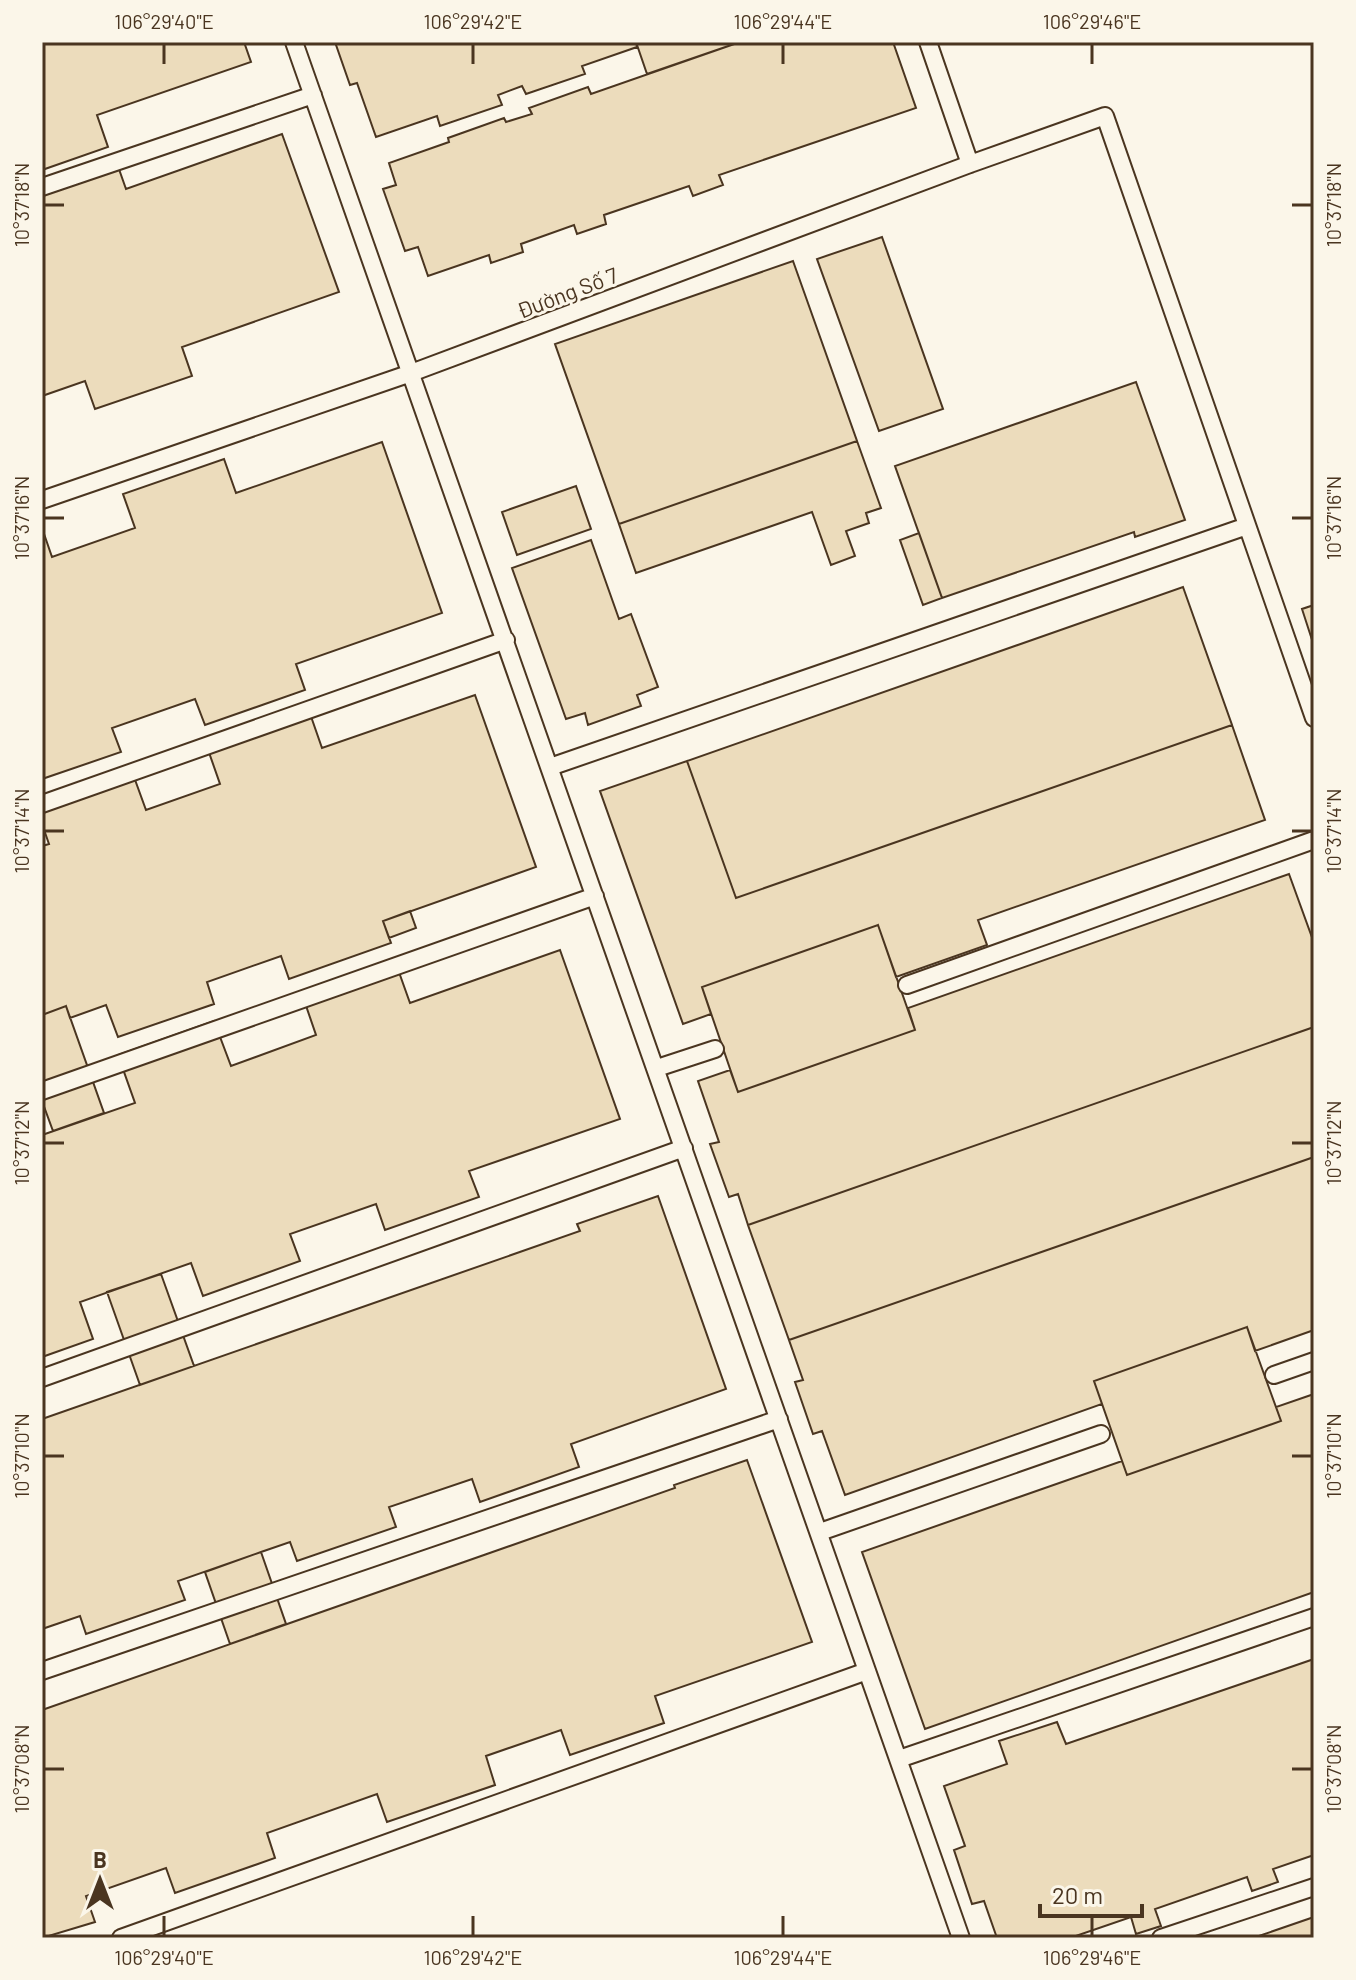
<svg xmlns="http://www.w3.org/2000/svg" width="1356" height="1980" font-family="Barlow,sans-serif">
  <style>
    .building { fill: #ecdcbc; stroke: #4a3520; stroke-width: 2 }
    .lines { fill: none; stroke-linecap: round; stroke-linejoin: round }
    .service-casing { stroke: #4a3520; stroke-width: 20 }
    .service { stroke: #fbf6e9; stroke-width: 16 }
    .ticks { fill: none; stroke: #4a3520; stroke-width: 3 }
    .labels { text-anchor: middle; dominant-baseline: central; stroke-width: 6; stroke-linejoin: round; paint-order: stroke }
    .street-label { font-size: 22px; fill: #4a3520; stroke: #fbf6e9 }
    .neatline { fill: none; stroke: #4a3520; stroke-width: 3 }
    .ticks-label { font-size: 20px; text-anchor: middle; fill: #4a3520 }
  </style>
  <rect width="100%" height="100%" fill="#fbf6e9"/>
  <path class="building" d="M42 42H244L251 62 97 115 108 147 42 170Z
    M335 42H636L637 47 582 66 585 74 526 94 522 86 498 95 502 105 440 126 437 116 376 137 357 83 350 85Z
    M636 42H740L647 74Z
    M740 42H893L916 108 719 175 723 185 693 196 689 186 604 215 606 224 577 234 574 225 521 244 523 252 491 263 489 255 428 276 418 247 405 251 383 189 396 185 389 163 449 142 448 138 504 118 506 122 532 114 529 108 588 87 591 94Z
    M282 134 339 292 182 347 192 376 95 409 85 381 42 396V180L114 155 126 189Z
    M882 237 943 409 879 431 817 259Z
    M793 261 857 441 619 524 555 344Z
    M1136 382 1185 520 1135 537 1134 532 942 598 895 466Z
    M857 441 881 508 866 513 869 523 846 531 855 556 831 565 812 512 636 573 619 524Z
    M382 442 442 613 296 664 305 690 205 725 195 699 112 728 121 752 42 779V528L52 557 135 528 123 494 224 459 236 493Z
    M576 486 591 529 517 555 502 512Z
    M919 533 942 598 923 605 900 540Z
    M591 540 619 619 631 614 658 687 637 695 641 706 588 725 585 713 566 719 512 568Z
    M1183 587 1232 725 736 898 687 761Z
    M1314 605V646L1302 609Z
    M475 695 536 867 383 921 391 943 289 979 281 956 207 982 214 1004 118 1037 106 1005 70 1018 66 1006 42 1015V846L49 844 42 824V796L130 766 146 810 220 784 205 741 307 705 322 748Z
    M1232 725 1265 820 978 920 987 945 896 977 878 925 702 987 711 1014 683 1024 600 791 687 761 736 898Z
    M1289 874 1314 943V1027L748 1225 738 1194 729 1197 710 1144 719 1142 698 1081 730 1070 738 1092 915 1030 908 1008Z
    M410 911 416 928 389 938 383 921Z
    M878 925 915 1030 738 1092 702 987Z
    M560 950 620 1119 469 1171 479 1197 385 1230 376 1204 290 1234 300 1261 203 1296 191 1263 80 1302 93 1339 42 1357V1135L135 1103 118 1055 214 1021 231 1066 316 1035 302 994 395 961 410 1003Z
    M66 1006 104 1113 53 1131 42 1101V1015Z
    M1314 1027V1157L789 1340 748 1225Z
    M1314 1157V1330L1255 1351 1247 1327 1094 1381 1102 1404 845 1495 822 1431 813 1434 795 1382 803 1380 789 1340Z
    M658 1196 726 1389 571 1444 579 1467 480 1502 472 1479 389 1507 396 1527 297 1561 290 1542 261 1552 178 1581 185 1600 86 1634 80 1616 42 1629V1419L580 1231 577 1224Z
    M161 1274 194 1366 140 1385 107 1292Z
    M1247 1327 1281 1421 1127 1475 1094 1381Z
    M1314 1394V1592L925 1729 862 1552 1122 1461 1127 1475 1281 1421 1276 1407Z
    M747 1460 812 1642 655 1696 664 1723 570 1755 561 1730 486 1756 495 1785 387 1822 377 1794 267 1833 275 1858 175 1893 166 1868 86 1896 95 1922 42 1938V1710L675 1488 674 1485Z
    M261 1552 286 1624 230 1644 205 1572Z
    M1314 1659V1855L1273 1869 1278 1882 1252 1891 1247 1877 1155 1909 1161 1926 1136 1934 1131 1917 1070 1938H997L984 1901 972 1904 954 1850 965 1846 944 1786 1007 1764 999 1741 1057 1722 1066 1744Z
    M1314 1917V1938H1253Z"/>
  <g class="lines">
    <g class="service-casing">
      <path id="service" d="M294 42 961 1938
        M928 42 970 164
        M42 187 313 95
        M42 500 411 373 970 164 1105 116 1314 718
        M550 767 1247 526
        M42 804 506 640
        M907 985 1314 840
        M657 1068 715 1049
        M42 1091 595 896
        M1274 1375 1314 1361
        M42 1378 684 1148
        M820 1532 1101 1434
        M42 1671 779 1419
        M899 1759 1314 1617
        M121 1938 867 1671
        M1161 1938 1314 1887"/>
    </g>
    <use href="#service" class="service"/>
  </g>
  <path class="ticks" d="M164 44V64M473 44V64M783 44V64M1092 44V64M44 205H64M1292 205H1312M44 518H64M1292 518H1312M44 831H64M1292 831H1312M44 1143H64M1292 1143H1312M44 1456H64M1292 1456H1312M44 1769H64M1292 1769H1312M164 1916V1936M473 1916V1936M783 1916V1936M1092 1916V1936"/>
  <g class="labels">
    <g class="street-label">
      <text transform="translate(567 292) rotate(-21)">Đường Số 7</text>
    </g>
  </g>
  <rect width="1356" height="1980" fill="none" stroke="#fbf6e9" stroke-width="88"/>
  <g transform="translate(100 1880)" stroke="#fbf6e9" stroke-width="6" paint-order="stroke">
  <path d="M0-6L14 30L0 20L-14 30Z" fill="#4a3520"/>
  <text y="-12" font-size="22" font-weight="bold" text-anchor="middle" fill="#4a3520">B</text>
  </g>
  <path d="M1040 1904v12h102v-12" fill="none" stroke="#4a3520" stroke-width="4"/>
  <text x="1052" y="1904" font-size="24" fill="#4a3520" stroke="#fbf6e9" stroke-width="6" paint-order="stroke">20 m</text>
  <rect x="44" y="44" width="1268" height="1892" class="neatline"/>
  <g class="ticks-label">
    <text x="164" y="29">106°29'40"E</text>
    <text x="473" y="29">106°29'42"E</text>
    <text x="783" y="29">106°29'44"E</text>
    <text x="1092" y="29">106°29'46"E</text>
    <text transform="translate(22 205) rotate(-90)" y="7">10°37'18"N</text>
    <text transform="translate(1334 205) rotate(-90)" y="7">10°37'18"N</text>
    <text transform="translate(22 518) rotate(-90)" y="7">10°37'16"N</text>
    <text transform="translate(1334 518) rotate(-90)" y="7">10°37'16"N</text>
    <text transform="translate(22 831) rotate(-90)" y="7">10°37'14"N</text>
    <text transform="translate(1334 831) rotate(-90)" y="7">10°37'14"N</text>
    <text transform="translate(22 1143) rotate(-90)" y="7">10°37'12"N</text>
    <text transform="translate(1334 1143) rotate(-90)" y="7">10°37'12"N</text>
    <text transform="translate(22 1456) rotate(-90)" y="7">10°37'10"N</text>
    <text transform="translate(1334 1456) rotate(-90)" y="7">10°37'10"N</text>
    <text transform="translate(22 1769) rotate(-90)" y="7">10°37'08"N</text>
    <text transform="translate(1334 1769) rotate(-90)" y="7">10°37'08"N</text>
    <text x="164" y="1965">106°29'40"E</text>
    <text x="473" y="1965">106°29'42"E</text>
    <text x="783" y="1965">106°29'44"E</text>
    <text x="1092" y="1965">106°29'46"E</text>
  </g>
</svg>
